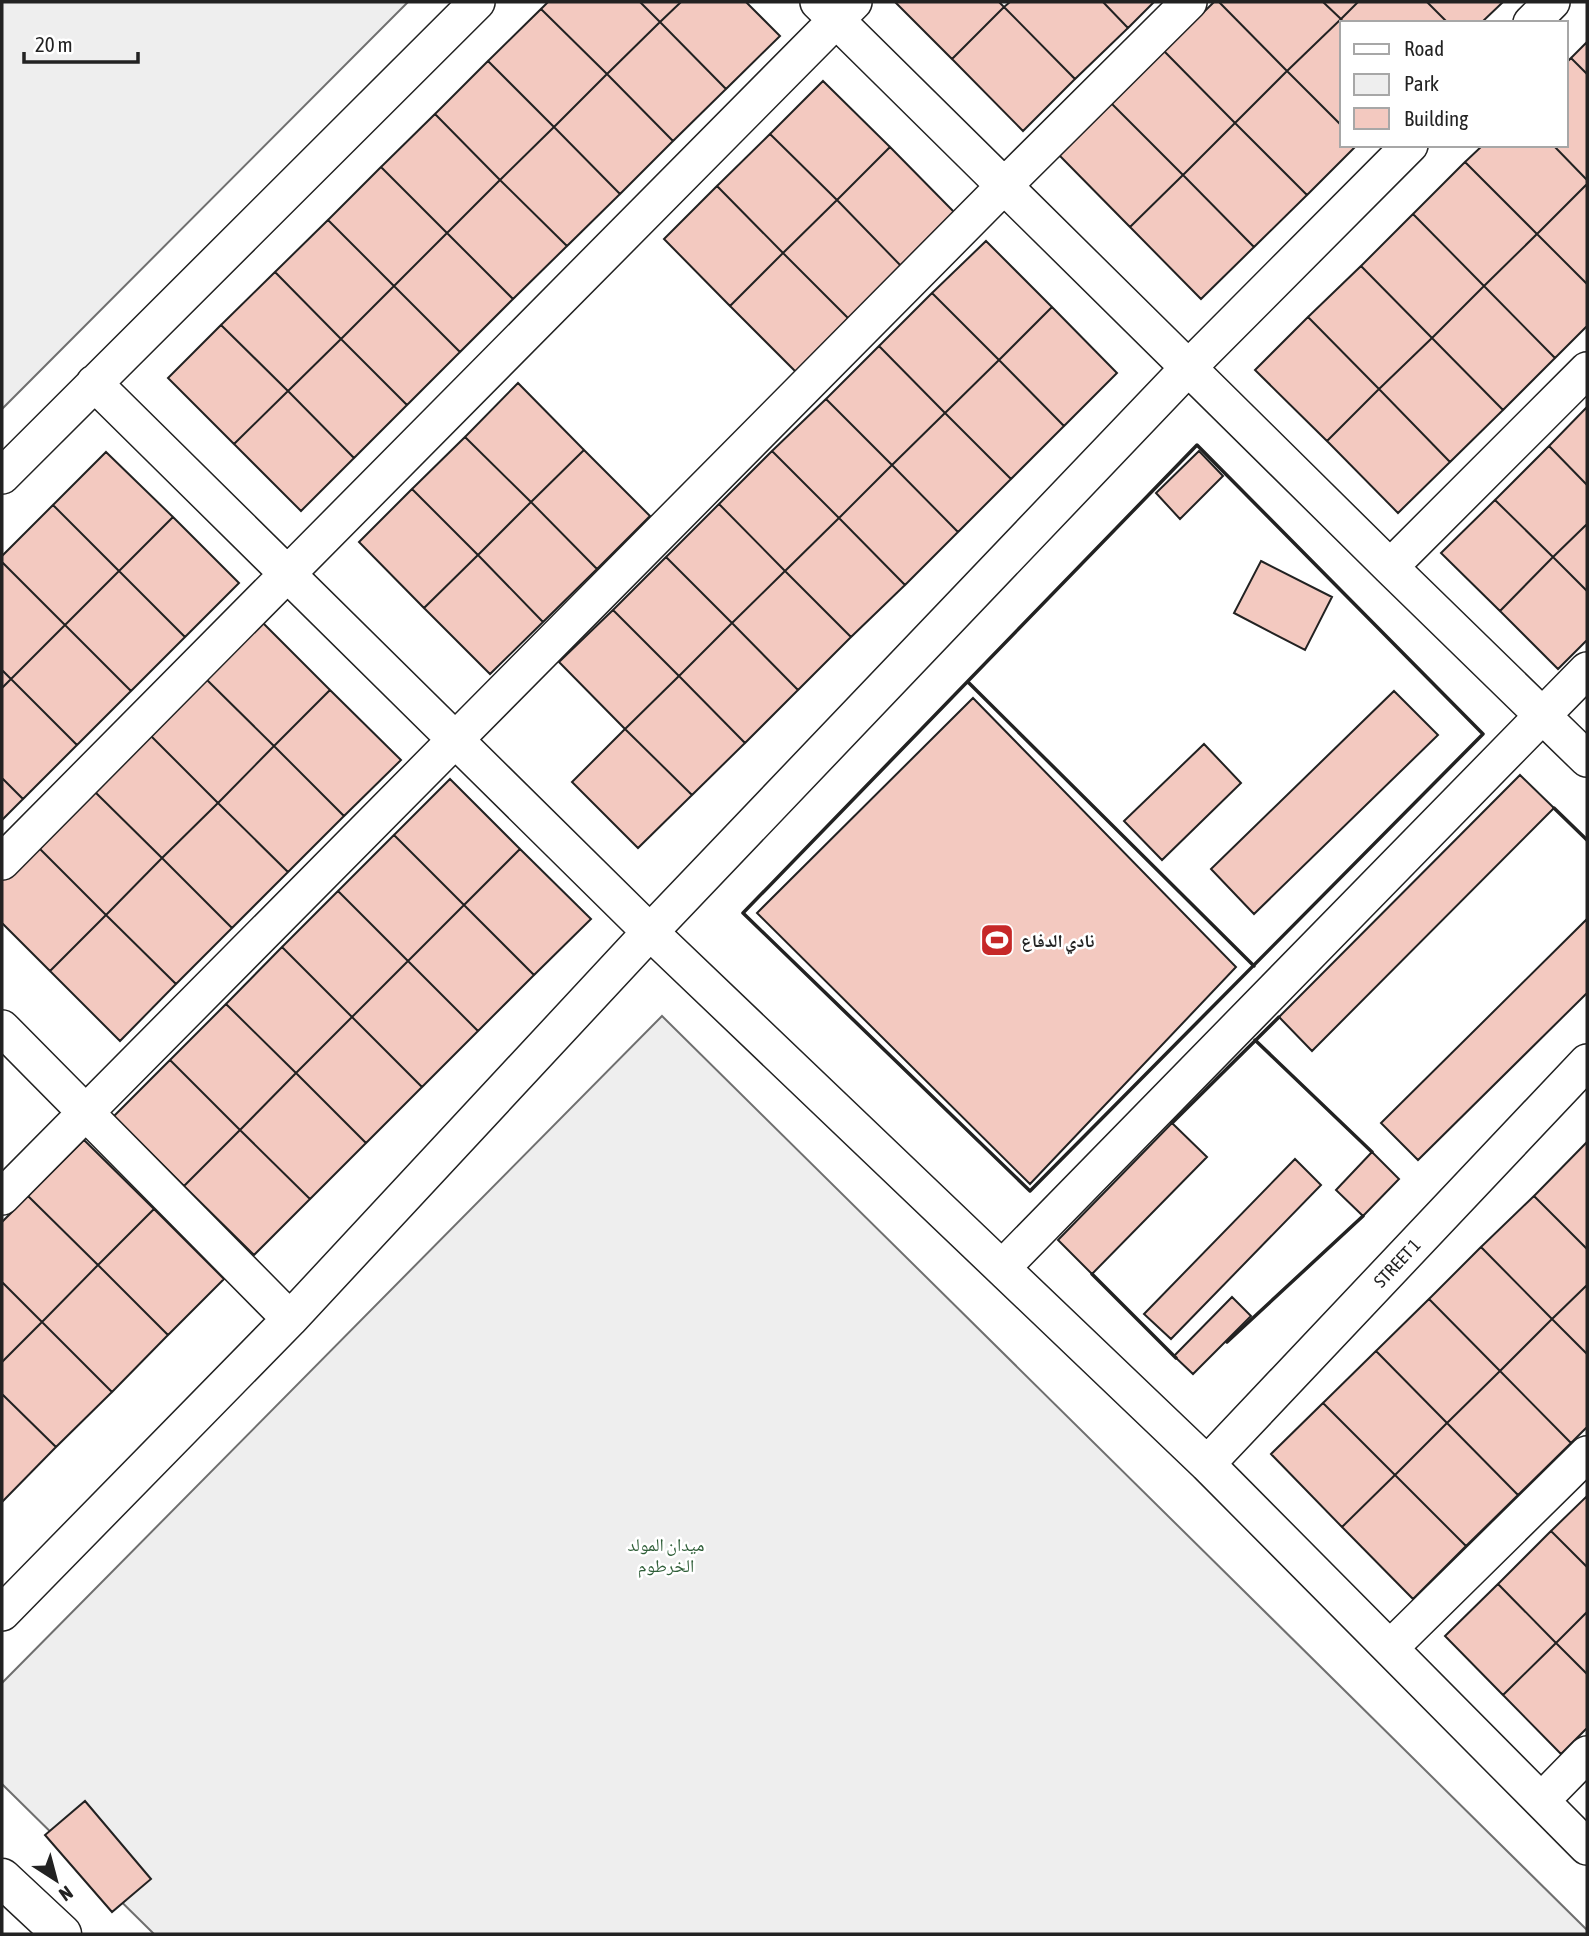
<svg xmlns="http://www.w3.org/2000/svg" width="1589" height="1936" font-family="'Asap Condensed','Noto Naskh Arabic',sans-serif">
  <style>
    .green { fill: #eee; stroke: #6f6f6f; stroke-width: 2 }
    .building { fill: #f3c9c0; stroke: #222; stroke-width: 2 }
    .lines { fill: none; stroke-linecap: round; stroke-linejoin: round }
    .minor-casing { stroke: #222; stroke-width: 38 }
    .tertiary-casing { stroke: #222; stroke-width: 41 }
    .minor { stroke: #fff; stroke-width: 35 }
    .tertiary { stroke: #fff; stroke-width: 38 }
    .wall { stroke: #222; stroke-width: 3.5 }
    .labels { text-anchor: middle; dominant-baseline: central; stroke-width: 5; stroke-linejoin: round; paint-order: stroke }
    .poi-label { font-size: 18px; font-weight: bold; fill: #222; stroke: #fff; text-anchor: start }
    .street-label { font-size: 18px; fill: #222; stroke: #fff }
    .park-label { font-size: 18px; fill: #2f5e38; stroke: #fff }
  </style>
  <rect width="100%" height="100%" fill="#fff"/>
  <path class="green" d="M2 2H408L2 409Z
    M662 1016 1587 1930V1934H154L2 1784V1683Z"/>
  <path class="building" d="M548 2H640L660 22 607 74 541 9Z
    M640 2H681L660 22Z
    M681 2H746L780 36 726 89 660 22Z
    M895 2H999L1004 7 952 59Z
    M1010 2H1103L1128 28 1075 79 1004 7Z
    M1103 2H1154L1128 28Z
    M1214 2H1219L1287 71 1235 123 1164 51Z
    M1219 2H1323L1341 19 1287 71Z
    M1323 2H1358L1341 19Z
    M1358 2H1427L1448 23H1344L1341 19Z
    M1427 2H1503L1481 23H1448Z
    M1004 7 1075 79 1023 131 952 59Z
    M541 9 607 74 554 127 488 61Z
    M1341 19 1344 23H1342V126L1287 71Z
    M660 22 726 89 673 141 607 74Z
    M1587 42V74L1571 58Z
    M1164 51 1235 123 1183 175 1111 103Z
    M1571 58 1587 74V180L1553 145H1566V63Z
    M488 61 554 127 500 180 435 114Z
    M1287 71 1342 126V145H1357L1307 195 1235 123Z
    M607 74 673 141 620 194 554 127Z
    M823 81 890 147 837 200 770 134Z
    M1111 103 1183 175 1130 227 1059 155Z
    M435 114 500 180 447 233 381 167Z
    M1235 123 1307 195 1254 247 1183 175Z
    M554 127 620 194 567 246 500 180Z
    M770 134 837 200 783 253 717 186Z
    M1483 145H1553L1587 180V184L1537 234 1465 162Z
    M890 147 956 214 902 267 837 200Z
    M1465 162 1537 234 1484 286 1413 214Z
    M381 167 447 233 394 286 328 220Z
    M1183 175 1254 247 1201 299 1130 227Z
    M500 180 567 246 513 299 447 233Z
    M1587 184V284L1537 234Z
    M717 186 783 253 730 306 664 239Z
    M837 200 902 267 849 319 783 253Z
    M1413 214 1484 286 1432 338 1361 266Z
    M328 220 394 286 341 339 275 272Z
    M447 233 513 299 460 352 394 286Z
    M1537 234 1587 284V326L1555 358 1484 286Z
    M986 241 1052 307 999 360 932 293Z
    M783 253 849 319 796 372 730 306Z
    M1361 266 1432 338 1379 389 1308 317Z
    M275 272 341 339 288 391 221 325Z
    M394 286 460 352 407 405 341 339Z
    M1484 286 1555 358 1503 410 1432 338Z
    M932 293 999 360 945 413 879 346Z
    M1052 307 1117 373 1064 426 999 360Z
    M1308 317 1379 389 1327 441 1255 370Z
    M221 325 288 391 234 444 168 378Z
    M1432 338 1503 410 1450 462 1379 389Z
    M341 339 407 405 354 458 288 391Z
    M879 346 945 413 892 465 826 399Z
    M999 360 1064 426 1011 479 945 413Z
    M518 383 584 450 531 502 465 437Z
    M1379 389 1450 462 1398 513 1327 441Z
    M288 391 354 458 301 511 234 444Z
    M826 399 892 465 839 518 772 451Z
    M1587 407V485L1549 446Z
    M945 413 1011 479 958 532 892 465Z
    M465 437 531 502 478 555 412 489Z
    M1549 446 1587 485V524L1553 557 1495 500Z
    M584 450 650 516 597 569 531 502Z
    M772 451 839 518 785 571 719 504Z
    M1199 451 1223 476 1180 519 1156 493Z
    M106 452 173 517 119 571 53 505Z
    M892 465 958 532 905 585 839 518Z
    M412 489 478 555 424 608 359 542Z
    M1495 500 1553 557 1500 611 1441 553Z
    M531 502 597 569 543 622 478 555Z
    M719 504 785 571 732 623 666 557Z
    M53 505 119 571 65 625 2 562V556Z
    M173 517 239 583 185 637 119 571Z
    M839 518 905 585 851 637 785 571Z
    M1587 524V591L1553 557Z
    M478 555 543 622 490 674 424 608Z
    M666 557 732 623 679 676 613 610Z
    M1553 557 1587 591V640L1558 669 1500 611Z
    M1261 561 1332 597 1305 650 1234 613Z
    M2 562 65 625 11 679 2 670Z
    M119 571 185 637 131 691 65 625Z
    M785 571 851 637 798 690 732 623Z
    M613 610 679 676 625 729 559 662Z
    M260 620 330 690 274 746 204 677Z
    M732 623 798 690 745 743 679 676Z
    M65 625 131 691 77 745 11 679Z
    M2 670 11 679 2 688Z
    M679 676 745 743 692 795 625 729Z
    M204 677 274 746 218 803 148 733Z
    M11 679 77 745 23 799 2 778V688Z
    M330 690 401 760 344 816 274 746Z
    M1394 691 1438 735 1254 914 1211 869Z
    M973 698 1236 967 1030 1184 757 913Z
    M625 729 692 795 638 848 572 782Z
    M148 733 218 803 162 858 92 789Z
    M1204 744 1241 783 1162 860 1124 821Z
    M274 746 344 816 288 872 218 803Z
    M1520 775 1554 808 1312 1051 1279 1017Z
    M2 778 23 799 2 820Z
    M450 779 520 849 464 905 394 835Z
    M92 789 162 858 106 915 36 845Z
    M218 803 288 872 232 928 162 858Z
    M394 835 464 905 408 961 338 891Z
    M36 845 106 915 50 971 2 923V879Z
    M520 849 591 919 534 975 464 905Z
    M162 858 232 928 176 984 106 915Z
    M338 891 408 961 352 1017 282 947Z
    M464 905 534 975 478 1031 408 961Z
    M106 915 176 984 120 1041 50 971Z
    M1587 919V993L1418 1160 1381 1123Z
    M282 947 352 1017 296 1073 226 1004Z
    M408 961 478 1031 422 1087 352 1017Z
    M226 1004 296 1073 240 1130 170 1060Z
    M352 1017 422 1087 366 1143 296 1073Z
    M170 1060 240 1130 184 1186 114 1116Z
    M296 1073 366 1143 310 1199 240 1130Z
    M1172 1123 1207 1157 1092 1274 1058 1240Z
    M240 1130 310 1199 254 1255 184 1186Z
    M84 1140 154 1209 98 1265 28 1196Z
    M1586 1143 1587 1144V1249L1534 1196Z
    M1372 1152 1399 1179 1363 1216 1336 1190Z
    M1295 1159 1321 1185 1171 1339 1144 1314Z
    M28 1196 98 1265 42 1322 2 1282V1222Z
    M1534 1196 1587 1249V1285L1552 1319 1481 1247Z
    M154 1209 224 1279 168 1335 98 1265Z
    M1481 1247 1552 1319 1500 1371 1429 1299Z
    M98 1265 168 1335 112 1392 42 1322Z
    M2 1282 42 1322 2 1362Z
    M1587 1285V1354L1552 1319Z
    M1232 1297 1251 1316 1193 1374 1174 1356Z
    M1429 1299 1500 1371 1447 1423 1376 1351Z
    M1552 1319 1587 1354V1427L1571 1443 1500 1371Z
    M42 1322 112 1392 56 1447 2 1394V1362Z
    M1376 1351 1447 1423 1395 1475 1323 1403Z
    M1500 1371 1571 1443 1518 1495 1447 1423Z
    M2 1394 56 1447 2 1502Z
    M1323 1403 1395 1475 1342 1527 1271 1454Z
    M1447 1423 1518 1495 1466 1546 1395 1475Z
    M1395 1475 1466 1546 1413 1599 1342 1527Z
    M1587 1496V1567L1551 1531Z
    M1551 1531 1587 1567V1612L1556 1643 1498 1584Z
    M1498 1584 1556 1643 1503 1695 1445 1636Z
    M1587 1612V1674L1556 1643Z
    M1556 1643 1587 1674V1728L1561 1754 1503 1695Z
    M85 1801 151 1879 112 1912 45 1835Z"/>
  <g class="lines">
    <g class="minor-casing">
      <path id="minor" d="M818 2 1390 567 1587 759
        M1531 23 1552 2
        M94 383 650 932 1207 1464 1587 1847
        M2 476 477 2
        M1390 567 1587 370
        M2 862 854 2
        M2 1028 290 1319
        M2 1197 1004 186 1189 2
        M1002 1268 1587 670
        M1207 1464 1587 1062
        M2 1613 290 1319 650 932 1189 367 1410 145
        M1390 1648 1587 1454
        M1542 1800 1587 1754"/>
    </g>
    <g class="tertiary-casing">
      <path id="tertiary" d="M2 1878 62 1934"/>
    </g>
    <use href="#minor" class="minor"/>
    <use href="#tertiary" class="tertiary"/>
    <path class="wall" d="M1197 445 1483 734 1030 1191 743 913Z
      M968 682 1254 966
      M1554 808 1587 840
      M1255 1040 1372 1152
      M1172 1123 1279 1017
      M1092 1274 1176 1358
      M1227 1342 1363 1216"/>
  </g>
  <defs>
    <g id="stadium-square" transform="scale(1.75)"><rect x="-9" y="-9" width="18" height="18" rx="4" fill="#c62828" stroke="#fff"/><path d="M0-5a6.5 5 0 1 0 0 10a6.5 5 0 1 0 0-10ZM-3.5-1.8h7v3.6h-7Z" fill="#fff"/></g>
  </defs>
  <g fill-rule="evenodd">
    <use href="#stadium-square" x="997" y="940"/>
  </g>
  <g class="labels">
    <g class="poi-label">
      <text x="1021" y="940">نادي الدفاع</text>
    </g>
    <g class="street-label">
      <text transform="translate(1397 1263) rotate(-47)">STREET 1</text>
    </g>
    <g class="park-label">
      <text x="666" y="1544">ميدان المولد<tspan x="666" dy="21">الخرطوم</tspan></text>
    </g>
  </g>
  <rect width="1589" height="1936" fill="none" stroke="#222222" stroke-width="7"/>
  <rect x="1340" y="21" width="228" height="126" fill="#ffffff" stroke="#a7a7a7" stroke-width="2"/>
  <rect x="1354" y="44" width="35" height="10" fill="#ffffff" stroke="#a7a7a7" stroke-width="2"/>
  <text x="1404" y="56" font-size="21" fill="#222222">Road</text>
  <rect x="1354" y="74" width="35" height="21" fill="#eeeeee" stroke="#a7a7a7" stroke-width="2"/>
  <text x="1404" y="91" font-size="21" fill="#222222">Park</text>
  <rect x="1354" y="108" width="35" height="21" fill="#f3c9c0" stroke="#a7a7a7" stroke-width="2"/>
  <text x="1404" y="126" font-size="21" fill="#222222">Building</text>
  <g transform="translate(56 1880) rotate(144)" stroke="#ffffff" stroke-width="5" paint-order="stroke">
  <path d="M0-5L12 26L0 18L-12 26Z" fill="#222222"/>
  <text y="-10" font-size="19" font-weight="bold" text-anchor="middle" fill="#222222">N</text>
  </g>
  <path d="M24 52v10h114v-10" fill="none" stroke="#222222" stroke-width="3.5"/>
  <text x="35" y="52" font-size="21" fill="#222222" stroke="#ffffff" stroke-width="5" paint-order="stroke">20 m</text>
</svg>
